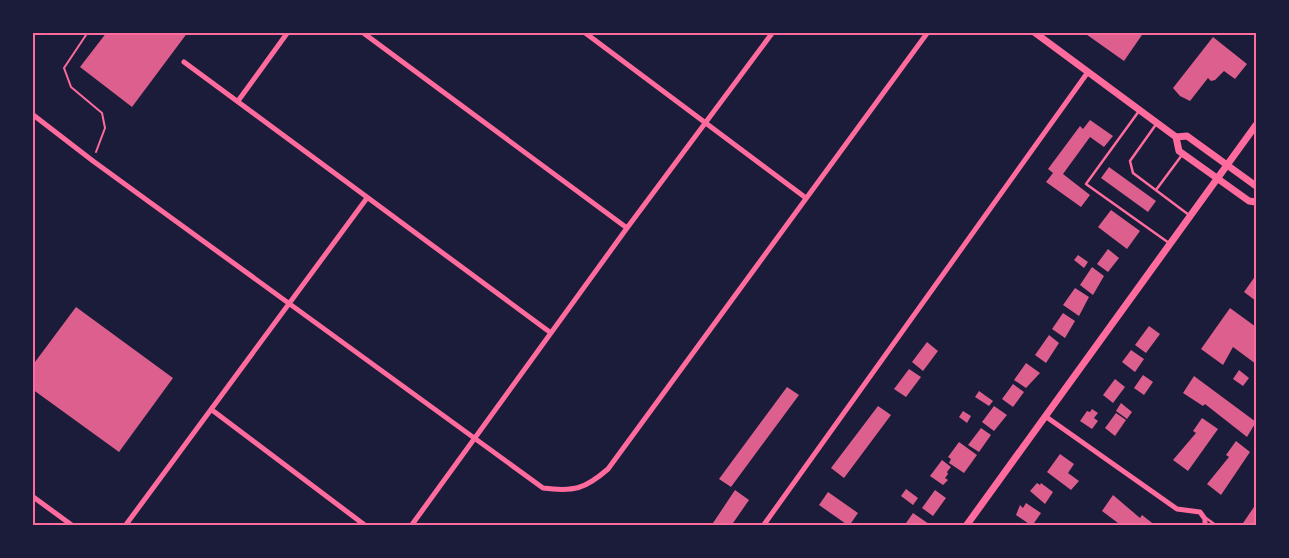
<svg xmlns="http://www.w3.org/2000/svg" width="1289" height="558" font-family="'PT Sans Narrow',sans-serif">
  <style>
    .building { fill: #dd5f8e }
    .lines { fill: none; stroke-linecap: round; stroke-linejoin: round }
    .path { stroke: #ff6b9d; stroke-width: 2 }
    .service { stroke: #ff6b9d; stroke-width: 2.5 }
    .minor { stroke: #ff6b9d; stroke-width: 5 }
    .secondary { stroke: #ff6b9d; stroke-width: 7 }
    .neatline { fill: none; stroke: #ff6b9d; stroke-width: 2 }
  </style>
  <rect width="100%" height="100%" fill="#1b1b3a"/>
  <path class="building" d="M107 32H188L132 107 80 67Z
    M1083 32H1144L1124 61Z
    M1213 37 1247 64 1235 79 1224 71 1215 80 1211 81 1208 78 1190 101 1180 96 1173 88Z
    M1090 120 1113 136 1104 147 1090 137 1063 174 1090 195 1081 207 1046 182 1053 173 1048 169 1080 126 1083 129Z
    M1109 167 1156 201 1148 212 1101 178Z
    M1111 210 1140 231 1127 249 1098 227Z
    M1108 249 1119 258 1108 272 1097 264Z
    M1078 255 1088 262 1084 268 1074 260Z
    M1092 267 1104 276 1093 295 1080 285Z
    M1256 275V301L1244 292Z
    M1075 288 1089 297 1079 316 1063 305Z
    M76 307 173 378 119 452 32 389V366Z
    M1230 308 1256 327V364L1233 347 1223 365 1201 349Z
    M1063 313 1075 321 1065 338 1052 329Z
    M1149 326 1160 334 1146 353 1135 345Z
    M1049 335 1059 343 1046 363 1035 355Z
    M927 342 938 351 923 371 912 362Z
    M1131 350 1144 359 1135 372 1122 362Z
    M1026 363 1040 373 1026 388 1014 380Z
    M909 369 921 377 906 397 894 389Z
    M1239 370 1249 378 1243 386 1233 379Z
    M1143 375 1153 382 1144 395 1134 388Z
    M1194 376 1256 422 1247 437 1205 404 1203 406 1183 393Z
    M1115 379 1125 387 1113 403 1103 395Z
    M1013 384 1024 392 1013 407 1002 399Z
    M787 387 799 395 731 487 719 479Z
    M979 391 993 401 989 406 975 397Z
    M1121 403 1132 412 1127 419 1116 411Z
    M878 406 891 415 844 478 831 468Z
    M994 406 1007 415 994 431 982 422Z
    M1092 409 1098 413 1094 418 1098 421 1092 429 1080 421 1087 411 1090 412Z
    M963 411 971 416 967 423 959 417Z
    M1116 413 1126 420 1115 436 1105 428Z
    M1202 418 1218 429 1188 471 1173 460 1196 433 1193 431Z
    M981 428 991 435 979 452 968 445Z
    M1236 441 1250 452 1221 495 1207 484 1229 457 1226 455Z
    M959 442 977 455 964 473 949 463 951 459 948 457Z
    M1060 454 1074 464 1068 473 1079 481 1071 490 1047 472Z
    M942 460 951 467 947 472 948 474 945 478 948 480 943 485 930 476Z
    M1037 483 1040 485 1041 483 1053 492 1045 504 1030 491Z
    M906 489 918 498 913 505 901 496Z
    M735 490 749 500 731 526H711Z
    M935 490 946 498 933 516 922 508Z
    M828 492 858 513 849 526 819 505Z
    M1113 495 1140 518 1142 515 1156 526H1122L1102 511Z
    M1026 503 1041 513 1032 526 1016 515 1020 505 1023 508Z
    M1256 504V526H1241Z
    M913 513 929 524 928 526H904Z"/>
  <g class="lines">
    <path class="path" d="M88 32 64 68 71 87 102 113 105 128 96 152"/>
    <path class="service" d="M1139 111 1086 184 1169 243
      M1157 123 1130 161 1133 173 1189 215
      M1156 190 1182 155
      M1206 518 1217 526"/>
    <path class="minor" d="M362 32 627 228
      M584 32 806 198
      M184 62 551 333
      M238 101 288 32
      M32 114 93 161 543 488C574 492 585 489 608 469L928 32
      M212 410 366 526
      M1045 416 1177 509 1200 512 1205 519V526
      M32 496 73 526
      M125 526 367 198
      M411 526 627 228 773 32
      M763 526 1088 72"/>
    <path class="secondary" d="M1034 32 1176 137 1187 136 1256 186
      M1176 137 1179 151 1249 201 1256 202
      M966 526 1256 125"/>
  </g>
  <rect width="1289" height="558" fill="none" stroke="#1b1b3a" stroke-width="68"/>
  <rect x="34" y="34" width="1221" height="490" class="neatline"/>
</svg>
